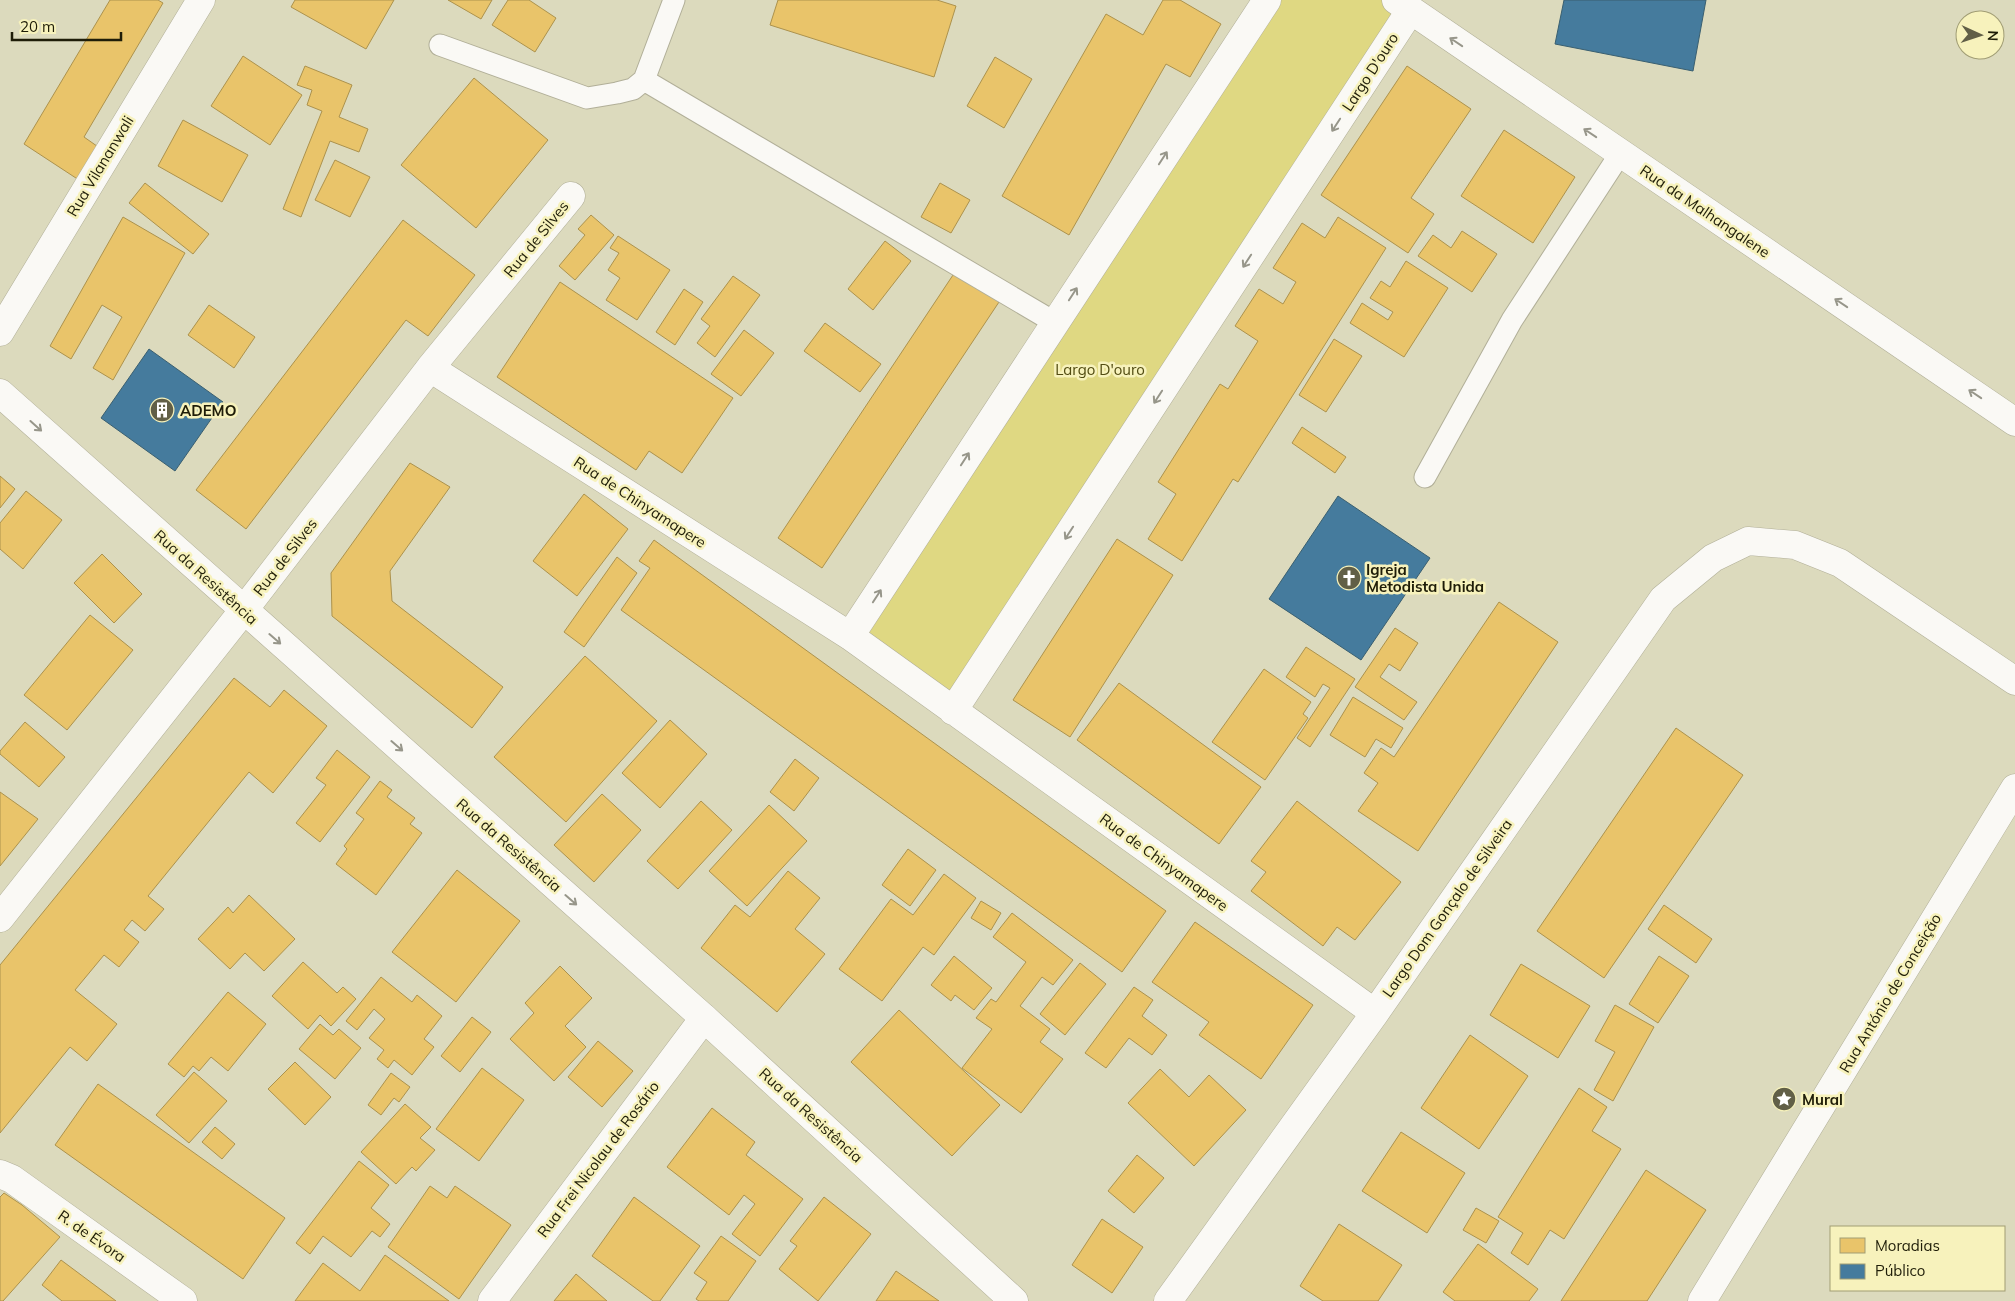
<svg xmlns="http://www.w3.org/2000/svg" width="2015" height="1301" font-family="Mulish,sans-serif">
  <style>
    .green { fill: #dfd882 }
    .homes { fill: #e9c46a; stroke: #ac924d }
    .public { fill: #457b9d; stroke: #3a5f70 }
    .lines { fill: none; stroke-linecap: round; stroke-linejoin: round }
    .lane-casing { stroke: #b1af98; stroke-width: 23 }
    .street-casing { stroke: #b1af98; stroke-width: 29 }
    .secondary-casing { stroke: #b1af98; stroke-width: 29 }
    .lane { stroke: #faf9f5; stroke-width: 21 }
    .street { stroke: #faf9f5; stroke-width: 28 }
    .secondary { stroke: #faf9f5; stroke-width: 28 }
    .oneway { stroke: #97968a }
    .labels { text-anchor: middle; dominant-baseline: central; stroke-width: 5; stroke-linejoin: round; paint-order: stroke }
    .street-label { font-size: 15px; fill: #1f1d08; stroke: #f7f2bc }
    .park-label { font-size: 15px; fill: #524c12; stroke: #f7f2bc }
    .poi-label { font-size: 15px; font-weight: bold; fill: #1f1d08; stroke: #f7f2bc; text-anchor: start }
  </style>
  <rect width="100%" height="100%" fill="#dcdabd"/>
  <path class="green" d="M1267 0H1396L1410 11 953 711 850 636Z"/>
  <path class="homes" d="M110 0H158L163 3 84 137 104 151 82 182 24 144Z
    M295 0H394L366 49 291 7Z
    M448 0H492L481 19Z
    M508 0H529L556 18 535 52 492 25Z
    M778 0H937L956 6 934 77 770 25Z
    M1163 0H1180L1221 24 1190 77 1166 64 1069 235 1002 196 1106 14 1143 35Z
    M243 56 302 95 270 145 211 106Z
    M995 57 1032 79 1004 128 967 106Z
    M305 66 352 85 339 117 368 129 359 152 330 141 301 217 283 209 322 111 307 105 312 90 297 85Z
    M1407 66 1471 109 1411 198 1434 214 1408 253 1321 195Z
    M474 78 548 140 476 228 401 165Z
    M183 120 248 155 222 202 158 166Z
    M1504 130 1575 177 1533 243 1461 196Z
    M335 160 370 177 350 217 315 200Z
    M145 183 209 234 193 254 129 203Z
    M940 183 970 200 951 233 921 217Z
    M591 215 614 235 575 280 559 266 585 235 578 229Z
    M123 217 185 253 113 380 93 368 122 317 102 305 71 359 50 346Z
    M1338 217 1386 248 1238 482 1233 479 1182 561 1148 539 1176 494 1158 482 1220 384 1228 389 1258 341 1235 326 1259 289 1283 304 1296 282 1273 268 1302 223 1325 238Z
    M403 220 475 275 428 336 406 320 246 529 196 490Z
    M1462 231 1497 254 1472 292 1418 256 1433 235 1451 248Z
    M618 236 670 270 637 320 606 300 620 278 608 270 619 253 610 248Z
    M885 241 911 261 873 310 848 289Z
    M1406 261 1448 288 1404 357 1350 323 1362 303 1388 320 1393 312 1370 298 1381 281 1390 287Z
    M957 269 1001 299 822 568 778 538Z
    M733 276 760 295 715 357 697 343 710 326 701 319Z
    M560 282 733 398 682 473 649 451 636 470 497 377Z
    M684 289 703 302 675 345 656 332Z
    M209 305 255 337 234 368 188 335Z
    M825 323 881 364 860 392 804 351Z
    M744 330 774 353 741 396 711 374Z
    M1334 339 1362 356 1326 412 1299 395Z
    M1302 427 1346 457 1335 473 1292 443Z
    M410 463 450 487 390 571 392 601 503 687 472 728 332 616 331 573Z
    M0 476 15 489 0 508Z
    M26 491 62 520 23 569 0 549V523Z
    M584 494 628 529 577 596 533 561Z
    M1117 539 1173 575 1070 737 1013 700Z
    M654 540 1166 911 1122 972 621 610 650 568 639 561Z
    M102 554 142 594 114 623 74 583Z
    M617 557 637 573 584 647 564 632Z
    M1499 602 1558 642 1418 851 1358 811 1378 783 1364 773 1381 748 1394 757Z
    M90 615 133 650 67 730 24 695Z
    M1395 628 1418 643 1400 671 1389 664 1380 677 1417 702 1404 720 1355 687Z
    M1306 647 1355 679 1310 747 1297 738 1330 688 1323 684 1315 697 1286 677Z
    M585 656 657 721 566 822 494 757Z
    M1264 669 1311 702 1303 714 1308 718 1265 780 1212 742Z
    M234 678 270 707 284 690 327 726 273 793 249 772 148 896 164 909 145 931 132 920 124 930 139 942 119 967 104 955 75 990 117 1024 87 1061 70 1047 0 1133V965Z
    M1119 683 1261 787 1219 844 1077 740Z
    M1353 697 1403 728 1391 748 1376 739 1365 757 1330 735Z
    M670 720 707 754 660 808 622 773Z
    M25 722 65 757 39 787 0 754V751Z
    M1676 728 1743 775 1604 978 1537 931Z
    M337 750 370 777 320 842 296 823 326 785 316 778Z
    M795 759 819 778 794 811 770 792Z
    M380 781 392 790 387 797 415 818 410 824 422 833 376 895 336 864 347 849 344 846 364 819 356 813Z
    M0 792 38 819 0 866Z
    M602 794 641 830 594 882 554 845Z
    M701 801 732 830 678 889 647 861Z
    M1297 801 1401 882 1355 940 1337 927 1323 946 1251 891 1266 872 1251 861Z
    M769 805 807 841 747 906 709 871Z
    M908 849 936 870 910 906 882 885Z
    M457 870 520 921 456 1002 392 952Z
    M788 871 820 898 795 929 825 954 777 1012 701 948 735 905 750 917Z
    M944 874 976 898 934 955 923 947 882 1001 839 969 891 899 913 915Z
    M249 895 295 939 264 971 245 953 230 969 198 939 228 907 233 913Z
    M981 901 1001 913 991 930 971 918Z
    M1664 905 1712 939 1696 963 1648 929Z
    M1012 913 1073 960 1053 985 1042 977 1020 1006 1050 1029 1040 1042 1063 1059 1021 1113 962 1068 992 1029 976 1018 991 999 996 1002 1026 962 993 937Z
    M1195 922 1313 1005 1261 1079 1199 1035 1209 1022 1152 982Z
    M954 956 992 988 974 1010 955 995 951 1001 931 985Z
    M1659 956 1689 976 1658 1023 1629 1004Z
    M303 962 337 993 343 987 356 999 331 1026 320 1015 308 1029 272 996Z
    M1080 963 1106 984 1065 1035 1040 1014Z
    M1521 964 1590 1006 1558 1058 1490 1015Z
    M560 966 592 998 565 1026 586 1047 554 1081 510 1039 534 1013 525 1003Z
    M381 977 412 1002 417 995 442 1016 424 1039 434 1047 412 1075 394 1060 388 1068 377 1059 384 1050 369 1038 385 1019 374 1009 357 1030 346 1021Z
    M1134 987 1153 1000 1142 1016 1167 1035 1152 1055 1129 1038 1106 1068 1085 1053Z
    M228 992 266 1024 228 1071 211 1057 199 1071 193 1066 184 1077 168 1064Z
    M1615 1005 1654 1027 1613 1101 1594 1090 1615 1052 1595 1041Z
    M899 1010 1000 1105 952 1156 851 1062Z
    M472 1017 491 1032 460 1072 441 1056Z
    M320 1024 333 1035 339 1029 361 1048 335 1079 299 1049Z
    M1470 1035 1528 1076 1479 1149 1421 1108Z
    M598 1041 633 1071 602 1107 568 1077Z
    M295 1062 331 1097 305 1125 268 1089Z
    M482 1068 524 1100 479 1161 436 1129Z
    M1160 1069 1189 1097 1209 1075 1246 1110 1194 1166 1128 1103Z
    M194 1072 227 1101 189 1143 156 1115Z
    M391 1073 410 1087 399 1102 394 1098 381 1115 368 1105Z
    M98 1084 285 1218 243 1279 55 1145Z
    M1579 1088 1607 1107 1592 1131 1621 1149 1564 1239 1550 1230 1528 1265 1511 1253 1523 1233 1498 1217Z
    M405 1104 431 1127 420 1138 435 1150 416 1171 412 1167 396 1184 361 1152Z
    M712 1108 755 1142 746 1155 803 1199 760 1256 732 1234 755 1204 744 1195 729 1215 667 1167Z
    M215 1127 235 1144 222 1159 202 1142Z
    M1401 1132 1465 1173 1427 1233 1362 1191Z
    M1137 1155 1164 1178 1134 1213 1108 1191Z
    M359 1161 389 1185 371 1208 390 1224 380 1237 372 1231 351 1257 323 1236 310 1254 296 1243Z
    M1646 1170 1706 1210 1647 1301H1561Z
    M430 1186 447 1198 455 1186 511 1225 459 1299 388 1247Z
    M4 1193 22 1205 60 1237 3 1301H0V1197Z
    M634 1197 700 1246 660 1301H653L592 1256Z
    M824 1197 871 1234 818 1301 779 1269 797 1246 790 1241Z
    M1476 1208 1499 1221 1486 1243 1463 1230Z
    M1102 1219 1143 1247 1112 1293 1072 1265Z
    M1339 1224 1402 1265 1378 1301H1323L1300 1286Z
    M721 1236 756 1261 728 1301H699L696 1299 707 1282 694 1273Z
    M1478 1244 1538 1289 1529 1301H1455L1443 1292Z
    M385 1255 449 1301H295L323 1263 360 1291Z
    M61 1260 116 1301H62L42 1285Z
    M896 1271 939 1301H876Z
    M576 1274 607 1301H554Z"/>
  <path class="public" d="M1564 0H1706L1693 71 1555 44Z
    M149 349 223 402 175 471 101 418Z
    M1338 496 1430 558 1361 660 1269 599Z"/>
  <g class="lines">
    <g class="lane-casing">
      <path id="lane" d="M440 45 587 98 617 93 633 89 644 80 674 0
        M644 80 1054 322
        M1425 477 1512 320 1620 154"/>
    </g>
    <g class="street-casing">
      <path id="street" d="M0 332 201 0
        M430 368 850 636 1375 1013
        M850 636 1267 0
        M953 711 1410 11
        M0 918 243 611 430 368 571 196
        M0 1174 12 1179 183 1301
        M492 1301 704 1018
        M1168 1301 1375 1013 1663 599 1713 558 1748 541 1795 545 1840 563 2015 681
        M1702 1301 2015 788"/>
    </g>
    <g class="secondary-casing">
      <path id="secondary" d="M1396 0 2015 422
        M0 393 704 1018 1014 1301"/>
    </g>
    <use href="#lane" class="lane"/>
    <use href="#street" class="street"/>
    <use href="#secondary" class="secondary"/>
  </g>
  <defs><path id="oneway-shaft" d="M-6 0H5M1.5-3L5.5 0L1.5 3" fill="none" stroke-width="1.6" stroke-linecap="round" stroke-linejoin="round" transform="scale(1.25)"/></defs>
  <g class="oneway">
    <use href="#oneway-shaft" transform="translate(1456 42) rotate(-146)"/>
    <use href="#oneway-shaft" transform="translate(1336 125) rotate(123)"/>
    <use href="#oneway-shaft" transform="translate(1590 133) rotate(-146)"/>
    <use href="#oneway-shaft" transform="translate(1163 158) rotate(-57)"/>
    <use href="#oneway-shaft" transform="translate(1247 261) rotate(123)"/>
    <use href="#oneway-shaft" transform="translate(1073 294) rotate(-57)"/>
    <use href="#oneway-shaft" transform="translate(1841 303) rotate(-146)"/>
    <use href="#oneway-shaft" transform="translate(1975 394) rotate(-146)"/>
    <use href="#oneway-shaft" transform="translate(1158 397) rotate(123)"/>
    <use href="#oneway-shaft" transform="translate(36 426) rotate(42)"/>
    <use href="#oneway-shaft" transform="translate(965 459) rotate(-57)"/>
    <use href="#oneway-shaft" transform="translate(1069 533) rotate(123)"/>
    <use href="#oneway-shaft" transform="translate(877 596) rotate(-57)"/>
    <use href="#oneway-shaft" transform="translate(275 639) rotate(41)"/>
    <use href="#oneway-shaft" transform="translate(397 746) rotate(41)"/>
    <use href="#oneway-shaft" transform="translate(571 900) rotate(41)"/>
  </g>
  <defs>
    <g id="building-disc" transform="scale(1.25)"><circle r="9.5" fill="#615f47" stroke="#f7f2bc"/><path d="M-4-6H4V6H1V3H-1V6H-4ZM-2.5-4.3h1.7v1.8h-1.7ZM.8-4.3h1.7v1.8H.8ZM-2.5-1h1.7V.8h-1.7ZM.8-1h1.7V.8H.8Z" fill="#fff"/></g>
    <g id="church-disc" transform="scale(1.25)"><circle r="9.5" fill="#615f47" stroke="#f7f2bc"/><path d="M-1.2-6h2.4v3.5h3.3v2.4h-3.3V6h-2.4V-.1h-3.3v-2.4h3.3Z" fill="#fff"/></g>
    <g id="sight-disc" transform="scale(1.25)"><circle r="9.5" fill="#615f47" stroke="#f7f2bc"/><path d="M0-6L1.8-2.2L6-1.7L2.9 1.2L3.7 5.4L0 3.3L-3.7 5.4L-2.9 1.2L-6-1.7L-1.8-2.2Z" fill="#fff"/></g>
  </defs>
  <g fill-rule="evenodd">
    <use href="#building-disc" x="162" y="410"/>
    <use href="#church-disc" x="1349" y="578"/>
    <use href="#sight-disc" x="1784" y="1099"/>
  </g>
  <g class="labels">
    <g class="street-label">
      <text transform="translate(1370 72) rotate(-57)">Largo D'ouro</text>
      <text transform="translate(100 166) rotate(-59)">Rua Vilananwali</text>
      <text transform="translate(1705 211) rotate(34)">Rua da Malhangalene</text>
      <text transform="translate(536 239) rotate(-51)">Rua de Silves</text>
      <text transform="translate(640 502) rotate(33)">Rua de Chinyamapere</text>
      <text transform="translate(285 557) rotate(-52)">Rua de Silves</text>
      <text transform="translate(206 577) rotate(42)">Rua da Resistência</text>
      <text transform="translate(509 845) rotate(41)">Rua da Resistência</text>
      <text transform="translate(1164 862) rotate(36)">Rua de Chinyamapere</text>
      <text transform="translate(1447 908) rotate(-55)">Largo Dom Gonçalo de Silveira</text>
      <text transform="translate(1890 993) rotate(-59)">Rua António de Conceição</text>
      <text transform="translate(811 1115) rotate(42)">Rua da Resistência</text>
      <text transform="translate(598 1159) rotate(-53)">Rua Frei Nicolau de Rosário</text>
      <text transform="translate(92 1236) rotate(35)">R. de Évora</text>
    </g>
    <g class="park-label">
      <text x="1100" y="369">Largo D'ouro</text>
    </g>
    <g class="poi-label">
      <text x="180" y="410">ADEMO</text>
      <text x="1366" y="569">Igreja<tspan x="1366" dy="17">Metodista Unida</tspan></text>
      <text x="1802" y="1099">Mural</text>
    </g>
  </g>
  <rect x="1830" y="1226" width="175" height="65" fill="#f7f2bc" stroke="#a19d74"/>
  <rect x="1840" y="1238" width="25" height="15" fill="#e9c46a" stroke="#a19d74"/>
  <text x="1875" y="1251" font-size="15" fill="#1f1d08">Moradias</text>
  <rect x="1840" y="1264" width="25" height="15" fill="#457b9d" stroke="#a19d74"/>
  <text x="1875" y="1276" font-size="15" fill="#1f1d08">Público</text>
  <g transform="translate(1980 35) rotate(93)"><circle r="24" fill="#f7f2bc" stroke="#a19d74"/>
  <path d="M0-4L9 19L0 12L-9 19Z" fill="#615f47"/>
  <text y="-8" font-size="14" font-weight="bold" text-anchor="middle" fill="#1f1d08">N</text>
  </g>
  <path d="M12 32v8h109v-8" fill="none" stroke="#1f1d08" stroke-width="2.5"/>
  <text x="20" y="32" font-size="15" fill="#1f1d08" stroke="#f7f2bc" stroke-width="4" paint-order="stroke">20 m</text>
</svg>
